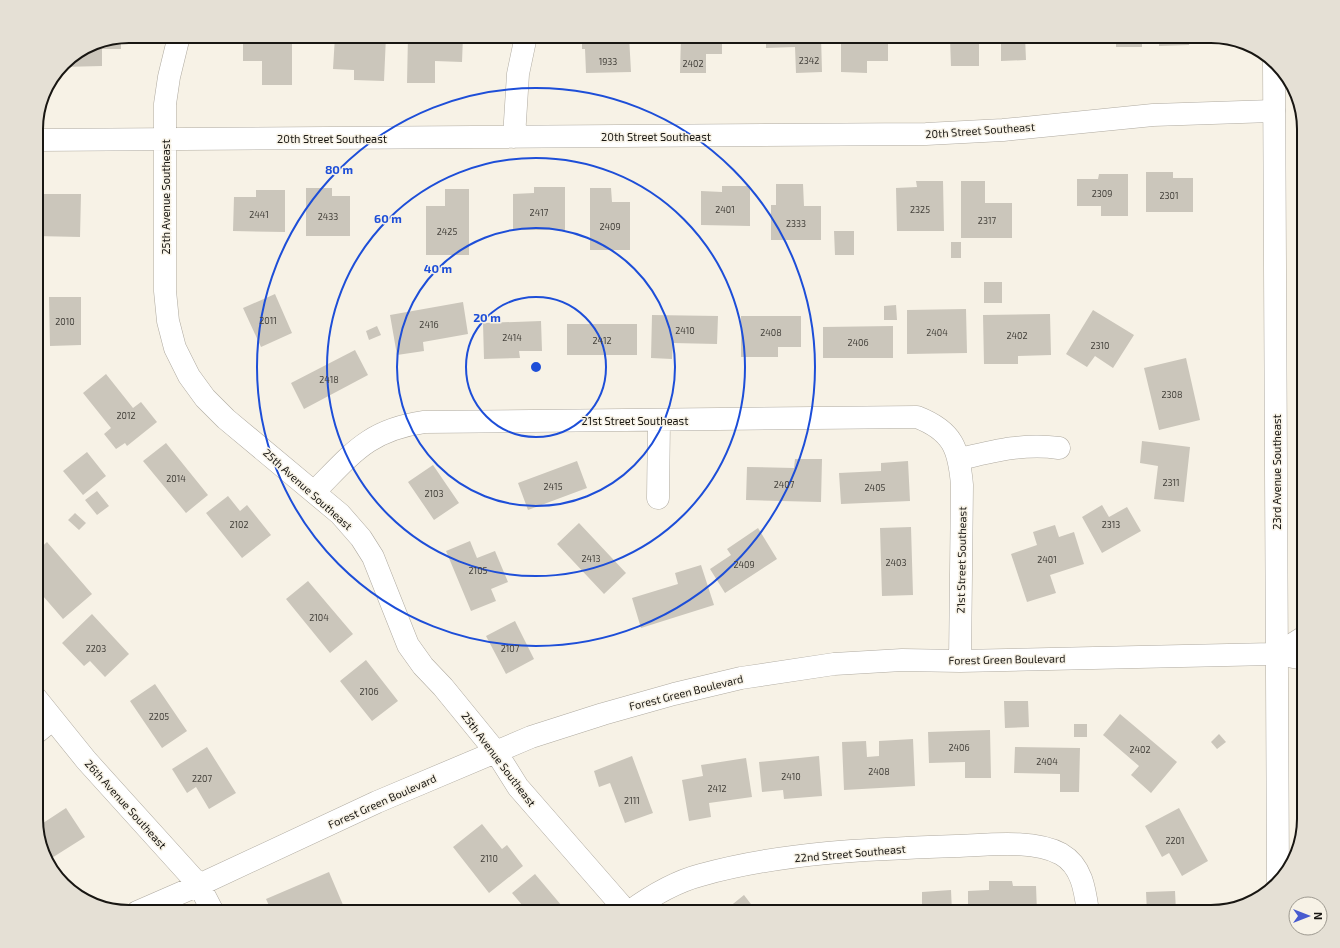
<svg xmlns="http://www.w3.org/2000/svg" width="1340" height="948" font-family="'Exo 2',sans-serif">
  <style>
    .building { fill: #cbc6bb }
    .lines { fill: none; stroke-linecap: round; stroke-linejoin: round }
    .minor-casing { stroke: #afaaa0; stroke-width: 23 }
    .tertiary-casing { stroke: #afaaa0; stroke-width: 23 }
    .minor { stroke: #fff; stroke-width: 22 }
    .tertiary { stroke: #fff; stroke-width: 22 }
    .ring { fill: none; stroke: #1d4ed8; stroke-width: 2 }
    .labels { text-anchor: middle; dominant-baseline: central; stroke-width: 3; stroke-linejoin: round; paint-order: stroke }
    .number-label { font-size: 9px; fill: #45423c }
    .street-label { font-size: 11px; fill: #181612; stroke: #f7f2e6 }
    .rim { fill: none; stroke: #181612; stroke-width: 2 }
    .centre { fill: #1d4ed8; stroke: #f7f2e6; stroke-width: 2 }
    .ring-label { font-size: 12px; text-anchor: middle; font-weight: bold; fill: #1d4ed8; stroke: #f7f2e6; stroke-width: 3; stroke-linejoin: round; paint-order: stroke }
  </style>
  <rect width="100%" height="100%" fill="#f7f2e6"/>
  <path class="building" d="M243 36H292V85H262V61H243Z
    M335 36H386L384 81 354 80V70L333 69Z
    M408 36H463L462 62 435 61V83H407Z
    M582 36H629L631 72 586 73 585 49H582Z
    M681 36H722V54H706V73H680Z
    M766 36H821L822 72 796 73 795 47 766 48Z
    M841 36H888V61H867V73L841 72Z
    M930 36H979V66H951L950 39H930Z
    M1001 36H1025L1026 60 1001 61Z
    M1116 36H1142V47H1116Z
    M1159 36H1189V45L1159 46Z
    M121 38V49H102V66L62 67 68 59 94 43Z
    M1146 172H1173V178H1193V212H1146Z
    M1099 174H1128V216H1101V206H1077V179H1098Z
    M916 181H943L944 231H897L896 188 917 187Z
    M961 181H985V203H1012V238H961Z
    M776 184H803L804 206H821V240H771V205H776Z
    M722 186H750V226L701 225V191L722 192Z
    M534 187H565V230H513V194L534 193Z
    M306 188H332V196H350V236H306Z
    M590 188H611L612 202H630V250H590Z
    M445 189H469V255H426V206H445Z
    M256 190H285V232L233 231 234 197H256Z
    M36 194H81L80 237 36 236Z
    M834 231H854V255H835Z
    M951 242H961V258H951Z
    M984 282H1002V303H984Z
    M275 294 292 333 261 347 243 308Z
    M49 297H81V345L50 346Z
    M463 302 468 334 423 342 424 351 397 355 390 315Z
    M896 305 897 320H884V306Z
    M966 309 967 353 907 354V310Z
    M1093 310 1134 335 1113 368 1095 356 1087 367 1066 354Z
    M1050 314 1051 355 1018 356V364H984L983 315Z
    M652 315 718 316 717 344 673 343 672 359 651 358Z
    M741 316H801V347H778V357H741Z
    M541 321 542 351H519L520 358 484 359 483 323Z
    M567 324H637V355H567Z
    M377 326 381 335 369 340 366 331Z
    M893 326V358H823V327Z
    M355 350 368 375 304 409 291 383Z
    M1186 358 1200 420 1159 430 1144 368Z
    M106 374 133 408 141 402 157 422 127 446 125 443 116 449 104 434 111 428 83 393Z
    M1142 441 1190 447 1184 502 1154 499 1158 466 1140 463Z
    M166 443 208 495 186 513 143 461Z
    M87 452 106 476 83 495 63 471Z
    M795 459H822L821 502 746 500 747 467 794 468Z
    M577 461 587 488 528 510 518 483Z
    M908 461 910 501 841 504 839 473 881 471V463Z
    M433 465 459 503 434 520 408 482Z
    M97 491 109 506 97 515 85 500Z
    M228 496 240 511 247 505 271 535 242 558 206 513Z
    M1102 505 1109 517 1127 507 1141 531 1102 553 1082 517Z
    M75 513 86 523 79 530 68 520Z
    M579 523 626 573 604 594 557 544Z
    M1055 525 1059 537 1074 532 1084 564 1050 575 1056 593 1027 602 1011 554 1037 545 1033 532Z
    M911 527 913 595 882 596 880 528Z
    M758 528 777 559 725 593 710 569 731 555 727 549Z
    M470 541 477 558 495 551 508 582 491 589 496 601 471 611 446 551Z
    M47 542 92 594 63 619 36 588V552Z
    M701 565 714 605 641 628 632 598 678 584 675 573Z
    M308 581 353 634 330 653 286 599Z
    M92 614 129 654 105 677 90 661 84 666 62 643Z
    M515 621 534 659 506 674 486 636Z
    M366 660 398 701 372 721 340 681Z
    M155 684 187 731 162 748 130 701Z
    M1004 701H1028L1029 727 1005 728Z
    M1120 714 1177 762 1151 793 1131 775 1139 766 1103 735Z
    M1074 724H1087V737H1074Z
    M990 730 991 778H965V762L929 763 928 732Z
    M1219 734 1226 742 1217 749 1211 742Z
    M913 739 915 786 844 790 842 742 866 741 867 757 879 756V741Z
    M207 747 236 793 209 809 196 787 187 793 172 769Z
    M1015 747 1080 748 1079 792H1060V774L1014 773Z
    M632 756 653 813 625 823 610 783 599 787 594 771Z
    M819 756 822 796 784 799 783 790 762 792 759 762Z
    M746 758 752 797 709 803 711 817 689 821 682 780 703 776 701 765Z
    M66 808 85 837 47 861 37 827Z
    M1179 808 1208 861 1182 876 1169 853 1162 857 1145 826Z
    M482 824 502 849 507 845 523 866 489 893 453 847Z
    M329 872 346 912H312L311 909 303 912H272L266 899Z
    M535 874 567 912H528L512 893Z
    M989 881H1012L1013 886H1036L1037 912H968V891L989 890Z
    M951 890 952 912H877V909L922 907V892Z
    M1175 891 1176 912H1147L1146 892Z
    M744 895 757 912H723Z"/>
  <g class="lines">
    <g class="minor-casing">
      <path id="minor" d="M179 36 169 77 165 104V291L168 321 175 348 189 376 205 398 226 419 340 514 361 538 373 557 408 645 423 666 443 687 496 752 518 787 627 912
        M514 137 518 74 526 36
        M36 140 926 134 1003 130 1153 115 1274 111
        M960 459C994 451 1024 443 1059 448
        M314 492C352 454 368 430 424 422L917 417C953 431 959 449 962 485L960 661
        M658 498 659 421
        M1277 654 1304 637
        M36 698 86 760 199 885 213 912
        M36 733 53 719
        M137 912 199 885 377 802 531 737 603 714 674 694 741 678 834 664 902 660 960 661 1277 654 1304 659
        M629 912C651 896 674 882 701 875 784 852 870 849 956 846 987 845 1033 839 1061 854 1082 866 1085 890 1088 912"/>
    </g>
    <g class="tertiary-casing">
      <path id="tertiary" d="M1274 63 1278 881"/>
    </g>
    <use href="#minor" class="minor"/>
    <use href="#tertiary" class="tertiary"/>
  </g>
  <g class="ring">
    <circle cx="536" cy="367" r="70"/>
    <circle cx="536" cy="367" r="139"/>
    <circle cx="536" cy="367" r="209"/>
    <circle cx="536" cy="367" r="279"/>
  </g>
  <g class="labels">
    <g class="number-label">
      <text x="809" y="60">2342</text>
      <text x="608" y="61">1933</text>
      <text x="693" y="63">2402</text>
      <text x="1102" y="193">2309</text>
      <text x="1169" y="195">2301</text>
      <text x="725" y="209">2401</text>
      <text x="920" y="209">2325</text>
      <text x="539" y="212">2417</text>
      <text x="259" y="214">2441</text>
      <text x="328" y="216">2433</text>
      <text x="987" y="220">2317</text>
      <text x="796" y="223">2333</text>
      <text x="610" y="226">2409</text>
      <text x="447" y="231">2425</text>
      <text x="268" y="320">2011</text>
      <text x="65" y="321">2010</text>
      <text x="429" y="324">2416</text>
      <text x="685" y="330">2410</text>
      <text x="771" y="332">2408</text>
      <text x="937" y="332">2404</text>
      <text x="1017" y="335">2402</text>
      <text x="512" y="337">2414</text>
      <text x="602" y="340">2412</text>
      <text x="858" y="342">2406</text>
      <text x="1100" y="345">2310</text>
      <text x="329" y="379">2418</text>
      <text x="1172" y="394">2308</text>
      <text x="126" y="415">2012</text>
      <text x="176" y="478">2014</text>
      <text x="1171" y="482">2311</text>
      <text x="784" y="484">2407</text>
      <text x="553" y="486">2415</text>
      <text x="875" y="487">2405</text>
      <text x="434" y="493">2103</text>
      <text x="239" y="524">2102</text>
      <text x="1111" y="524">2313</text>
      <text x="591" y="558">2413</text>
      <text x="1047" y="559">2401</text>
      <text x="896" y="562">2403</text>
      <text x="744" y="564">2409</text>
      <text x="478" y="570">2105</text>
      <text x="319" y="617">2104</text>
      <text x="96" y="648">2203</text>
      <text x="510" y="648">2107</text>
      <text x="369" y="691">2106</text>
      <text x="159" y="716">2205</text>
      <text x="959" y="747">2406</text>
      <text x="1140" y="749">2402</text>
      <text x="1047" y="761">2404</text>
      <text x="879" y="771">2408</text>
      <text x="791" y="776">2410</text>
      <text x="202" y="778">2207</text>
      <text x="717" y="788">2412</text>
      <text x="632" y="800">2111</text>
      <text x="1175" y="840">2201</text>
      <text x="489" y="858">2110</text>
    </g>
    <g class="street-label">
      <text transform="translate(980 130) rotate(-4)">20th Street Southeast</text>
      <text x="656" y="136">20th Street Southeast</text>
      <text x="332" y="138">20th Street Southeast</text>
      <text transform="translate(165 197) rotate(-90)">25th Avenue Southeast</text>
      <text x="635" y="420">21st Street Southeast</text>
      <text transform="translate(1276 472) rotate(-90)">23rd Avenue Southeast</text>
      <text transform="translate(308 489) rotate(42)">25th Avenue Southeast</text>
      <text transform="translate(961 560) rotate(-89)">21st Street Southeast</text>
      <text transform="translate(1007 659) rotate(-1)">Forest Green Boulevard</text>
      <text transform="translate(686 692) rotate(-14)">Forest Green Boulevard</text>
      <text transform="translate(499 759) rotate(53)">25th Avenue Southeast</text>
      <text transform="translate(382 801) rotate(-24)">Forest Green Boulevard</text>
      <text transform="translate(126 804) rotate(48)">26th Avenue Southeast</text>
      <text transform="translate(850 853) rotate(-5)">22nd Street Southeast</text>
    </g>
  </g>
  <path d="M0 0H1340V948H0ZM129 43H1211A86 86 0 0 1 1297 129V819A86 86 0 0 1 1211 905H129A86 86 0 0 1 43 819V129A86 86 0 0 1 129 43Z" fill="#e5e0d5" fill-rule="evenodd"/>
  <path class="rim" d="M129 43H1211A86 86 0 0 1 1297 129V819A86 86 0 0 1 1211 905H129A86 86 0 0 1 43 819V129A86 86 0 0 1 129 43Z"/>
  <circle cx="536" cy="367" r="6" class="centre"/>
  <g class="ring-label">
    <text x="339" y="174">80 m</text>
    <text x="388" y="223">60 m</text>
    <text x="438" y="273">40 m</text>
    <text x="487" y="322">20 m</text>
  </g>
  <g transform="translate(1308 916) rotate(90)"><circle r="19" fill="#f7f2e6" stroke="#9e9a91"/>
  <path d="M0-3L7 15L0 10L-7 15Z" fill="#485bcf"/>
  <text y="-6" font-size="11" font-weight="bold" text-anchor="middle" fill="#181612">N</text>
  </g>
</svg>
